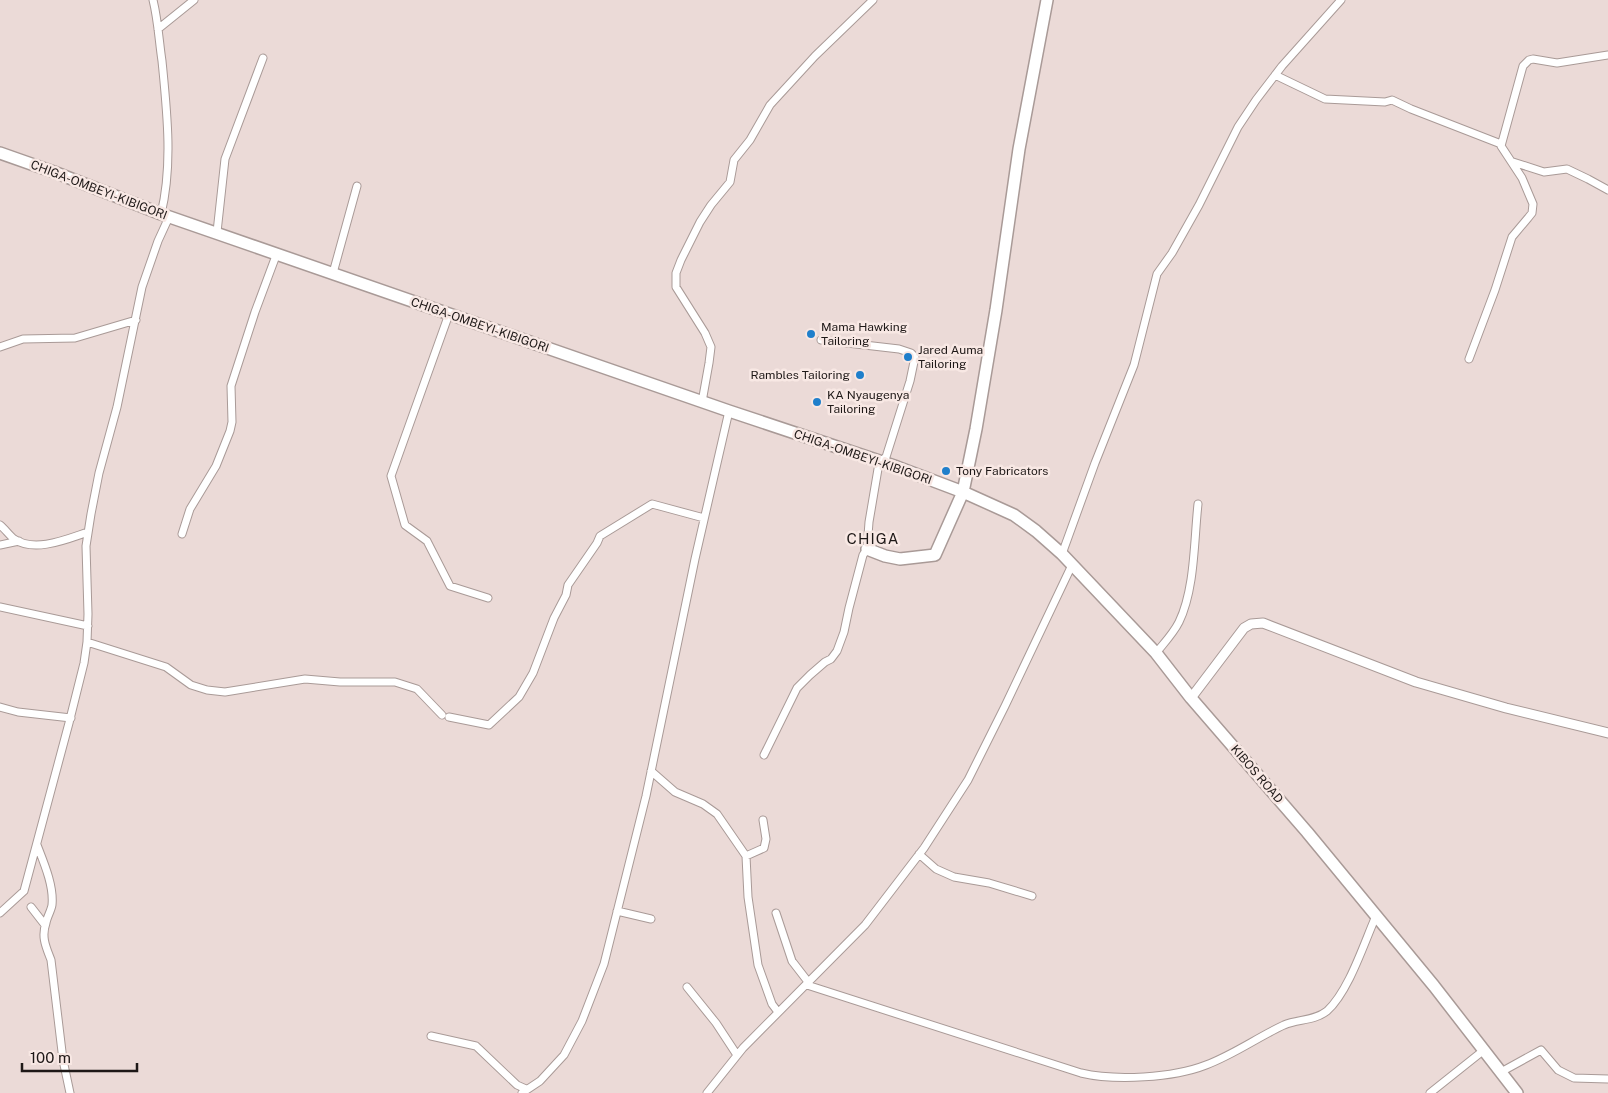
<svg xmlns="http://www.w3.org/2000/svg" width="1608" height="1093" font-family="'Public Sans',sans-serif">
  <style>
    .lines { fill: none; stroke-linecap: round; stroke-linejoin: round }
    .minor-casing { stroke: #a99a97; stroke-width: 9 }
    .tertiary-casing { stroke: #a99a97; stroke-width: 11 }
    .primary-casing { stroke: #a99a97; stroke-width: 14 }
    .minor { stroke: #fff; stroke-width: 7 }
    .tertiary { stroke: #fff; stroke-width: 9 }
    .primary { stroke: #fff; stroke-width: 11 }
    .poi-dot { fill: #1f7fcb; stroke: #f8e8e4; stroke-width: 2 }
    .labels { text-anchor: middle; dominant-baseline: central; stroke-width: 5; stroke-linejoin: round; paint-order: stroke }
    .street-label { font-size: 12px; fill: #1e1817; stroke: #f8e8e4 }
    .poi-label { font-size: 12px; fill: #1e1817; stroke: #f8e8e4; text-anchor: start }
    .quarter-label { font-size: 15px; letter-spacing: 1px; fill: #1e1817; stroke: #f8e8e4 }
  </style>
  <rect width="100%" height="100%" fill="#ebdad7"/>
  <g class="lines">
    <g class="minor-casing">
      <path id="minor" d="M153 0C158 20 159 41 162 61 167 112 173 165 161 214
        M158 29 194 0
        M1275 75 1325 99 1385 102 1392 100 1411 109 1501 144
        M1513 162 1544 172 1567 169 1588 179 1608 190
        M217 232 225 159 263 58
        M333 273 357 186
        M449 314 391 476 405 525 427 541 450 586 488 598
        M0 347 23 339 75 338 136 320
        M1469 359 1495 290 1512 237 1528 218 1532 213 1533 204 1522 178 1501 146 1523 66 1529 60 1533 59 1557 63 1608 55
        M702 402 709 363 711 347 705 333 676 287V273L681 260 700 222 711 205 730 182 734 160 750 140 770 105 815 56 873 0
        M0 525C5 529 9 535 14 539 35 553 67 539 88 532
        M182 534 190 509 216 466 230 431 232 422 231 386 255 312 277 253
        M0 545 19 541
        M1062 554 1095 463 1134 365 1157 274 1172 253 1199 205 1238 127 1256 100 1282 66 1341 0
        M0 607 88 626
        M87 642 166 667 191 685 207 690 225 692 305 679 340 682H395L417 689 442 715
        M1156 653C1164 643 1173 634 1179 622 1195 589 1194 540 1198 504
        M0 707 18 712 71 718
        M449 717 489 725 519 697 533 673 554 618 566 595 568 585 597 543 600 536 652 504 704 518
        M764 755 797 688 810 675 825 662 831 659 837 651 844 632 849 608 863 555 867 549 869 522 879 463 886 457 910 381 915 357 911 353 899 349 821 340
        M651 771 675 792 703 804 717 814 746 856 748 897 758 965 772 1004 778 1012
        M37 845C44 863 54 886 52 905 51 911 47 917 46 923 41 937 46 947 51 960L63 1060 70 1093
        M919 854 936 869 954 877 989 883 1032 896
        M746 856 764 848 766 839 763 820
        M31 907 45 925
        M617 911 651 919
        M0 913 24 891 69 723 84 663 87 642 88 614 86 546 91 514 99 473 117 407 142 287 158 241 169 217
        M776 913 792 961 809 983
        M807 985 1081 1073C1115 1081 1173 1078 1206 1065 1233 1055 1258 1037 1284 1025 1298 1019 1314 1021 1327 1011 1349 991 1364 943 1376 916
        M687 987 716 1023 737 1055
        M431 1036 476 1046 517 1085 526 1089
        M1501 1072 1541 1050 1558 1070 1574 1078 1608 1079
        M522 1093 540 1081 564 1055 582 1021 604 964 646 796 695 559 729 411
        M707 1093 743 1048 865 925 924 848 968 780 1005 706 1072 565
        M1430 1093 1484 1050"/>
    </g>
    <g class="tertiary-casing">
      <path id="tertiary" d="M1191 698 1244 628 1251 624 1263 623 1416 682 1506 708 1608 733"/>
    </g>
    <g class="primary-casing">
      <path id="primary" d="M0 153 54 172 161 214 729 411 897 467 963 492 1014 515 1036 531 1062 554 1156 653 1191 698 1307 832 1434 986 1517 1093
        M867 549 885 556 900 559 935 555 963 492 976 429 996 310 1019 149 1047 0"/>
    </g>
    <use href="#minor" class="minor"/>
    <use href="#tertiary" class="tertiary"/>
    <use href="#primary" class="primary"/>
  </g>
  <g class="poi-dot">
    <circle cx="811" cy="334" r="5"/>
    <circle cx="908" cy="357" r="5"/>
    <circle cx="860" cy="375" r="5"/>
    <circle cx="817" cy="402" r="5"/>
    <circle cx="946" cy="471" r="5"/>
  </g>
  <g class="labels">
    <g class="street-label">
      <text transform="translate(99 190) rotate(21)">CHIGA-OMBEYI-KIBIGORI</text>
      <text transform="translate(480 325) rotate(19)">CHIGA-OMBEYI-KIBIGORI</text>
      <text transform="translate(863 457) rotate(19)">CHIGA-OMBEYI-KIBIGORI</text>
      <text transform="translate(1257 774) rotate(49)">KIBOS ROAD</text>
    </g>
    <g class="poi-label">
      <text x="821" y="327">Mama Hawking<tspan x="821" dy="14">Tailoring</tspan></text>
      <text x="918" y="350">Jared Auma<tspan x="918" dy="14">Tailoring</tspan></text>
      <text x="850" y="375" text-anchor="end">Rambles Tailoring</text>
      <text x="827" y="395">KA Nyaugenya<tspan x="827" dy="14">Tailoring</tspan></text>
      <text x="956" y="471">Tony Fabricators</text>
    </g>
    <g class="quarter-label">
      <text x="873" y="538">CHIGA</text>
    </g>
  </g>
  <path d="M22 1063v8h115v-8" fill="none" stroke="#1e1817" stroke-width="2.5"/>
  <text x="30" y="1063" font-size="15" fill="#1e1817" stroke="#f8e8e4" stroke-width="4" paint-order="stroke">100 m</text>
</svg>
